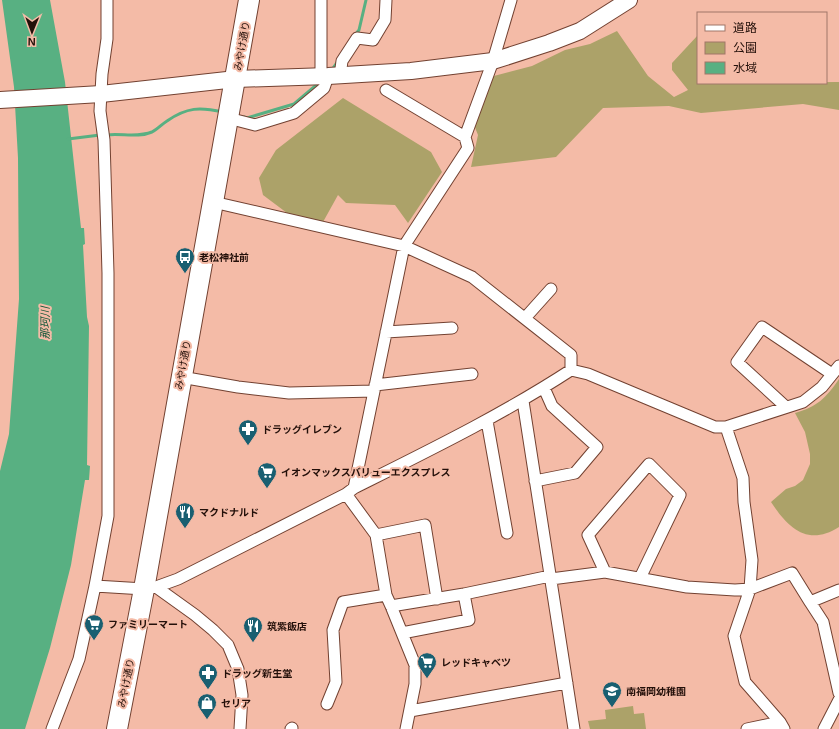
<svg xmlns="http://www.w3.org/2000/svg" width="839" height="729" font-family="Helvetica,'Noto Sans JP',sans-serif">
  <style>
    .green { fill: #aca269 }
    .water { fill: #58b082 }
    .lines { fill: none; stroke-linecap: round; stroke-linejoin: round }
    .stream { stroke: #58b082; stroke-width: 3 }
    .street-casing { stroke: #724131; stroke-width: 13 }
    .secondary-casing { stroke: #724131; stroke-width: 18 }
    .highway-casing { stroke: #724131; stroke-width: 22 }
    .street { stroke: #fff; stroke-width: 11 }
    .secondary { stroke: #fff; stroke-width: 16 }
    .highway { stroke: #fff; stroke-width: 20 }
    .labels { text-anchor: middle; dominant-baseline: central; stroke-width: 4; stroke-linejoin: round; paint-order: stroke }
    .street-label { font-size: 10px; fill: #230f09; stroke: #f4bba7 }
    .poi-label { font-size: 10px; font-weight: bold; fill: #230f09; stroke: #f4bba7; text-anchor: start }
    .water-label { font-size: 11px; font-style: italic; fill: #0f5436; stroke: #f4bba7 }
  </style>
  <rect width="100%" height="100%" fill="#f4bba7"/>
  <path class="green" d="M617 31 648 76 674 97 688 90 672 70V63L698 35V83L839 82V110L803 104 701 113 669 106 603 108 556 157 471 167 478 135 474 125 490 77 532 66 565 50 590 44Z
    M343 98 431 152 442 172 408 223 395 205 346 203 338 195 323 222 295 219 263 195 259 178 276 150Z
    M839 379V527C808 547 788 528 771 502L786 489 795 486 803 480 810 464V454L805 432 795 413C817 407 826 398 839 379Z
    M633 706 634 714 644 713 646 729H590L588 721 606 719 605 710Z"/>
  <path class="water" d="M2 0H50L65 82 81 228H84L85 244 83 245 87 317 89 326 87 465 90 466 89 480H85L71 565 50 648 25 729H0V471L9 434 19 299 18 158 14 87Z"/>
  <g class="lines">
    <path class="stream" d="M354 36 359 30 366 0
      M331 71 338 61
      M244 117 247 118 294 104 320 82
      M106 135C121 133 138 138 152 132 158 129 162 124 167 121 187 107 200 107 223 112
      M68 139 100 135"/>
    <g class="street-casing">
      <path id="street" d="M340 76 342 61 357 38 373 40 385 20 386 0
        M321 77V0
        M386 90 465 137
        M228 118 255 125 294 113 324 88 328 76
        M213 202 404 246 472 277 571 355V370
        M525 318 551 289
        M386 332 452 328
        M181 377 238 387 289 393 374 391
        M375 385 472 374
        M523 401 574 729
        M786 407 737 362 762 327 832 374
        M487 421 507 533
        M726 427 803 402 822 387 839 366
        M535 481 575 473 597 447 552 406 544 388
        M354 488 404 246 468 148 465 137 493 61 511 0
        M346 494 376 535 386 595 391 606 415 665V684L406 729
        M376 535 425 525 437 599
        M605 572 588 535 649 464 680 495 640 578
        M551 579 605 572 687 587 735 590 750 589 792 573 810 602 839 590
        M95 586 144 589 156 587 178 579 346 494 354 488C428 451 502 415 571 370L588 374 715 427H726L743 478 744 502 752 560 750 589 734 636 745 682 780 722 784 729
        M156 587 195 615 213 630 228 645 238 669 242 695 240 729
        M810 602 823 622 839 693
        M391 606 464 594 550 576
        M402 633 469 620 464 594
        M327 704 336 682 333 630 343 602 386 595
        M410 711 567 683
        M52 729 79 659 95 586 108 516V273L104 140 100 111 102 74 107 39V0
        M291 729 292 728
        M747 729 780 722
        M824 729 839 700"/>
    </g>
    <g class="secondary-casing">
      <path id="secondary" d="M0 100 101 94 236 79 328 76 411 71 493 61 549 43 580 31 629 0"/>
    </g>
    <g class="highway-casing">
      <path id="highway" d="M117 729 144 589 249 0"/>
    </g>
    <use href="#street" class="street"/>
    <use href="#secondary" class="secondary"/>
    <use href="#highway" class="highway"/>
  </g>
  <defs>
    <g id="bus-pin" transform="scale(1)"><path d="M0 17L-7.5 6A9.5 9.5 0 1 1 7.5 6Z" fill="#195f71" stroke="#f4bba7"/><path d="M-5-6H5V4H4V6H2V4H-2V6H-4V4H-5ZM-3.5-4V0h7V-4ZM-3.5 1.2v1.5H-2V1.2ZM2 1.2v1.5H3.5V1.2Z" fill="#fff"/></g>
    <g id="pharmacy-pin" transform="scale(1)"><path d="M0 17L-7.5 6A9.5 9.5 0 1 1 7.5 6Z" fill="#195f71" stroke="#f4bba7"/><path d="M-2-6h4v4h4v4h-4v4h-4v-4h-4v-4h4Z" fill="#fff"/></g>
    <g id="supermarket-pin" transform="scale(1)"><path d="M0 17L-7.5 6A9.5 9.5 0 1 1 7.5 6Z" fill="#195f71" stroke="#f4bba7"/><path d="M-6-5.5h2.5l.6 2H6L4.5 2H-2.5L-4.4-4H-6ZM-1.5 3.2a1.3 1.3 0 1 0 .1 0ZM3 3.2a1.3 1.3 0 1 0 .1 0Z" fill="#fff"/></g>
    <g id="restaurant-pin" transform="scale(1)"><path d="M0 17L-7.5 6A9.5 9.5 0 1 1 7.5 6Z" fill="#195f71" stroke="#f4bba7"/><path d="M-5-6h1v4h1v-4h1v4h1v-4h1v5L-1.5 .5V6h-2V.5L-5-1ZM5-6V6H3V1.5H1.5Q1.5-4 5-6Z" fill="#fff"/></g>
    <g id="school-pin" transform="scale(1)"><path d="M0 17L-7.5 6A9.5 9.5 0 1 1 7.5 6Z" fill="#195f71" stroke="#f4bba7"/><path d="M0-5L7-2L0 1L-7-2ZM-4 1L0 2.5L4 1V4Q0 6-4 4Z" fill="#fff"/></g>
    <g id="shop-pin" transform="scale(1)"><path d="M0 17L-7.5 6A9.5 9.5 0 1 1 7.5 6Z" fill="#195f71" stroke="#f4bba7"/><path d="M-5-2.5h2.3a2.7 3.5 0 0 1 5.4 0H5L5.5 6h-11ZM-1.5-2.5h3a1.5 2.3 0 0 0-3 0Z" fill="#fff"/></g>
  </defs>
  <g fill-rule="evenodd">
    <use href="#bus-pin" x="185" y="257"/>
    <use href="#pharmacy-pin" x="248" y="429"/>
    <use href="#supermarket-pin" x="267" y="472"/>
    <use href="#restaurant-pin" x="185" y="512"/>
    <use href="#supermarket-pin" x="94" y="624"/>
    <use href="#restaurant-pin" x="253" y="626"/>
    <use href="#supermarket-pin" x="427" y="662"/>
    <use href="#pharmacy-pin" x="208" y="673"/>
    <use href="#school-pin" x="612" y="691"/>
    <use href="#shop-pin" x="207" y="703"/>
  </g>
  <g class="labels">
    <g class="street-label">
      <text transform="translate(242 46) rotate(-80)">みやけ通り</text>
      <text transform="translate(183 365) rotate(-80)">みやけ通り</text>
      <text transform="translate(126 683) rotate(-79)">みやけ通り</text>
    </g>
    <g class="poi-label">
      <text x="199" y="257">老松神社前</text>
      <text x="262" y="429">ドラッグイレブン</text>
      <text x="281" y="472">イオンマックスバリューエクスプレス</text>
      <text x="199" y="512">マクドナルド</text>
      <text x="108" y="624">ファミリーマート</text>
      <text x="267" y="626">筑紫飯店</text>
      <text x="441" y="662">レッドキャベツ</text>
      <text x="222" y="673">ドラッグ新生堂</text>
      <text x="626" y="691">南福岡幼稚園</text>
      <text x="221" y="703">セリア</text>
    </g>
    <g class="water-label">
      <text transform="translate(45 323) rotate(-90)">那珂川</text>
    </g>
  </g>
  <rect x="697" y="12" width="130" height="72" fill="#f4bba7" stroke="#a07668"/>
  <rect x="705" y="25" width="20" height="6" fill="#ffffff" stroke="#a07668"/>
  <text x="733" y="32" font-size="12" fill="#230f09">道路</text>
  <rect x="705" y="42" width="20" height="12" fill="#aca269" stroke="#a07668"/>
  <text x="733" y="52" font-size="12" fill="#230f09">公園</text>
  <rect x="705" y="62" width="20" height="12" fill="#58b082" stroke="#a07668"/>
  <text x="733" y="72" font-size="12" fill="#230f09">水域</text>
  <g transform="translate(32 32) rotate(181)" stroke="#f4bba7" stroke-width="3" paint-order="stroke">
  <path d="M0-3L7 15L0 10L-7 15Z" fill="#230f09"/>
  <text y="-6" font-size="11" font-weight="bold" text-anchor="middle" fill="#230f09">N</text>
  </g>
</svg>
